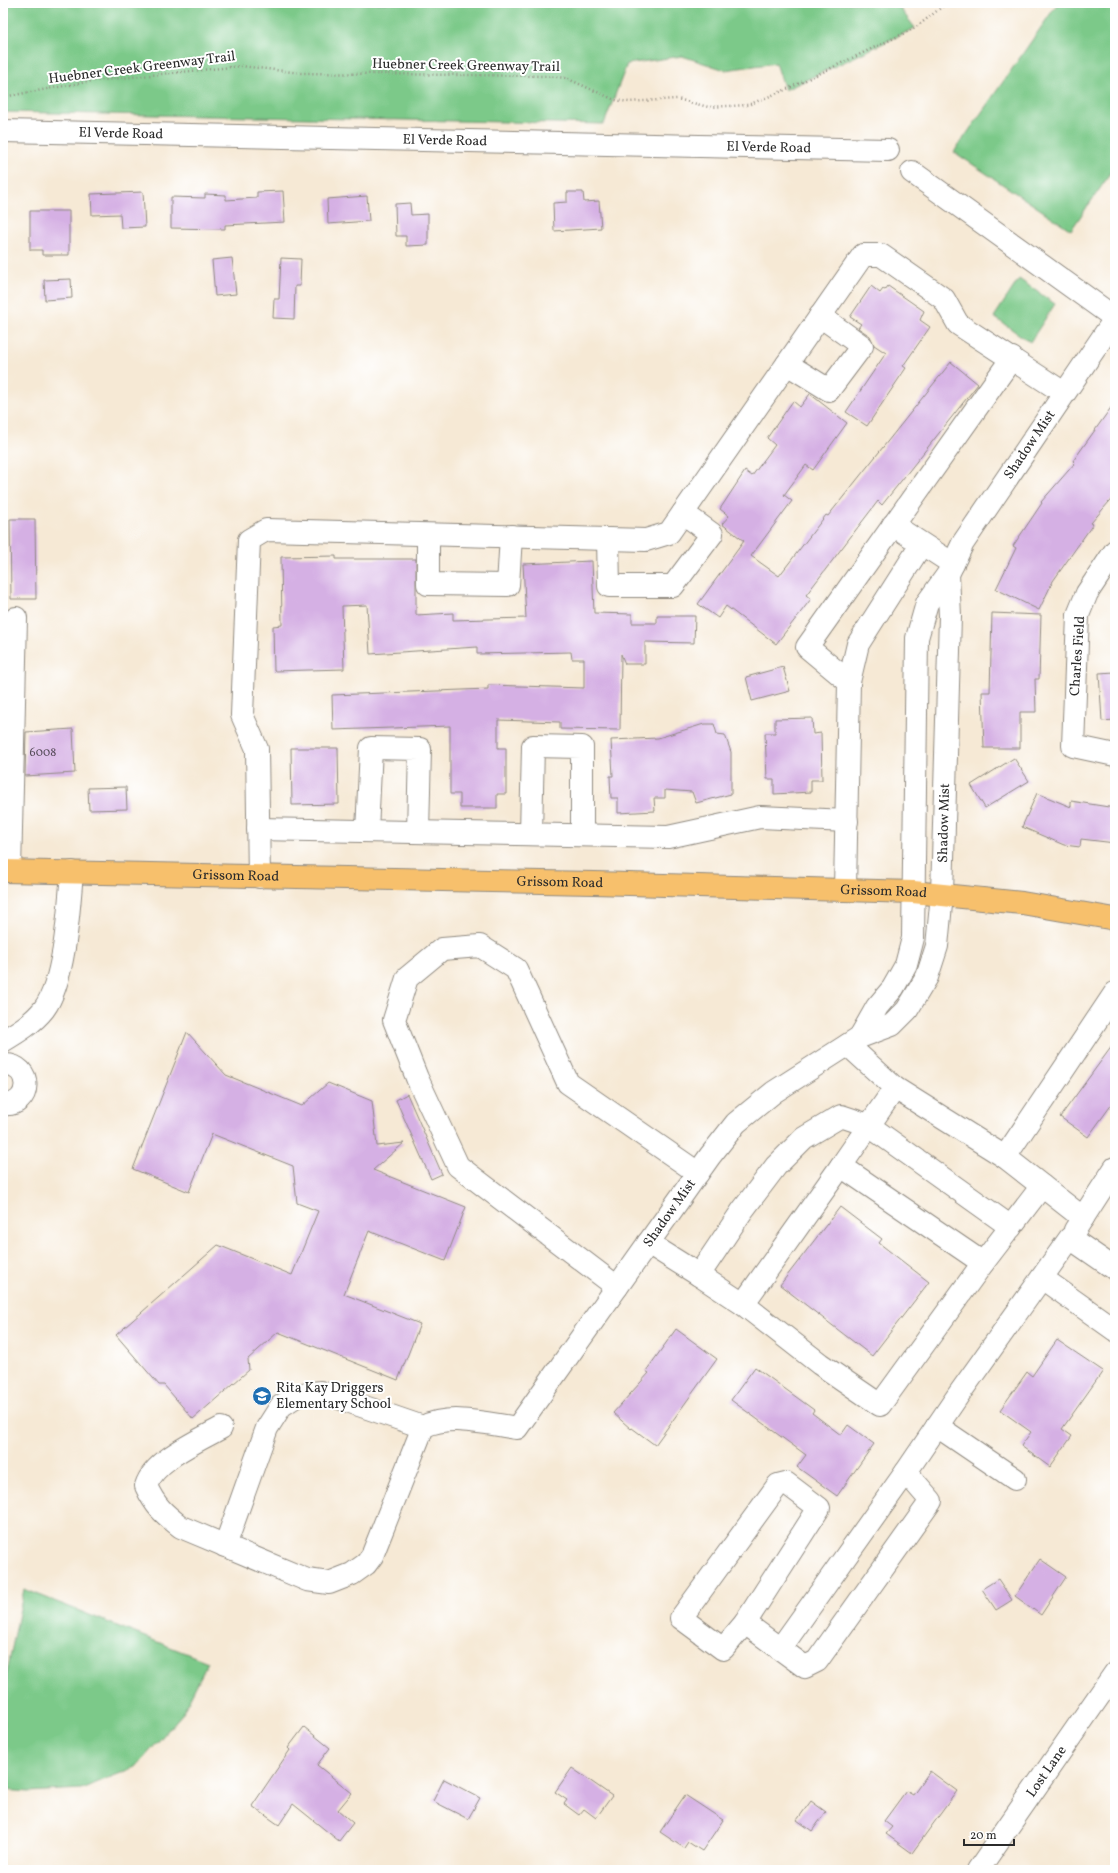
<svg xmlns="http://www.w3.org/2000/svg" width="1118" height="1873" font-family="Vollkorn,serif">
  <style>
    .green { fill: #7bc989; stroke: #537a5a }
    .building { fill: #d5b0e4 }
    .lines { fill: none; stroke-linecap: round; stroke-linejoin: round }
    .minor-casing { stroke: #908a80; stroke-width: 24 }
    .major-casing { stroke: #908a80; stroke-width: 24 }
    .path { stroke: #908a80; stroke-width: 2.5; stroke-dasharray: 1 3; stroke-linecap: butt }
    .minor { stroke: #fff; stroke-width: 22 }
    .major { stroke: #f7c06c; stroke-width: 22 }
    .labels { text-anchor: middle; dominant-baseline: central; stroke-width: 4; stroke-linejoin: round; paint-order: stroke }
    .number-label { font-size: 12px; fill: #564c59 }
    .street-label { font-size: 14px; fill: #2b2b2b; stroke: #fff }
    .poi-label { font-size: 14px; fill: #2b2b2b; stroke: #fff; text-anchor: start }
  </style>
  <rect width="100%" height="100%" fill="#fff"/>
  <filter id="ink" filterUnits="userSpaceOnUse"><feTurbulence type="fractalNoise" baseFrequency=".025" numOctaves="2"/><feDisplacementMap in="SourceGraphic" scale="8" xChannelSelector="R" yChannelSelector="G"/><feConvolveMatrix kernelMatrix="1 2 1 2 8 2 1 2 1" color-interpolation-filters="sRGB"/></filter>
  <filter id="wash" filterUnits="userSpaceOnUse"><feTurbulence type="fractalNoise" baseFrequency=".012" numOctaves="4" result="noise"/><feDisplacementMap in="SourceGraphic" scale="16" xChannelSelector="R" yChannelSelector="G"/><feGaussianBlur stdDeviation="0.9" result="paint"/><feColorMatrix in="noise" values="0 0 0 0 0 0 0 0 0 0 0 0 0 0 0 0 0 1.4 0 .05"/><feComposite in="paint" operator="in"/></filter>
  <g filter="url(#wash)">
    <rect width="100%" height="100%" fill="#f6e9d5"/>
    <path class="green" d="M3 3H896L915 28 785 90 776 63 725 70 682 56 627 64 604 124 3 112Z
      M1058 3H1115V167L1071 230 954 152Z
      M1019 279 1055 304 1030 342 994 317Z
      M24 1589 208 1662 182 1714 136 1767 81 1789 28 1792 3 1790V1692Z"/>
    <g id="blocks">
      <path class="building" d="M283 191 285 222 225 225V229L171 228V197L205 198V194L226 195V200L257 198V192Z
        M143 192 145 227 121 228 120 214 92 215 91 194Z
        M567 192H583L584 202 599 201 601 228 554 231 553 203 567 202Z
        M367 196 369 221 328 224 327 199Z
        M410 203 411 215 428 214V245L406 246V236H396L395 204Z
        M30 211H69V255H42V250H30Z
        M232 258 236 294 215 296 212 260Z
        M281 258 301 259 300 286H295L294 319 273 318 274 299H279Z
        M71 279 72 298 45 300 44 280Z
        M871 286 880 293 883 289 885 290 888 286 924 311 920 320 930 327 903 366 906 368 867 426 846 412 886 353 874 345 870 336 858 328 861 324 850 317Z
        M951 362 978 384 882 505 878 501 806 595 811 599 776 644 726 606 718 618 698 604 744 541 722 524 729 516 720 509 745 471 752 476 775 445 767 438 793 401 800 407 810 394 847 423 813 470 806 465 784 495 792 501 751 556 779 576 826 515 828 516Z
        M1115 402V495L1091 523 1093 524 1053 581 1039 610 996 589 1016 548 1013 546 1042 503 1041 502 1075 463 1073 461Z
        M10 519H35L36 599H11Z
        M336 556V559H416V615L453 613V620L526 618 523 564 592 561 594 613 632 614V623H657V616H695L694 643 645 642V664H625L621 654 620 730 560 729V722L498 720V748H506V794H497V808H460V794H450V726L333 730 332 695 488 689V685L584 688V659H572L571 652 477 654V647L370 654 367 605 342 606 344 669 274 671 273 626 282 625 281 557Z
        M992 613 1041 615 1039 679H1035L1036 712H1020V748H984L982 692H990Z
        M783 667 790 691 752 701 746 677Z
        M1115 672V720L1102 721 1099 673Z
        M812 718 813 734 821 733 822 780H811V792L774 794V779H767L765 733H775V719Z
        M704 724H714L717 734 725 735 731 752V794L696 803 692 792 665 790V798H654L655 811 618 813V798H611L610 776H613L611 740 658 738Z
        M73 729 75 773 25 776 26 732Z
        M291 748H338L339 804 292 805Z
        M1014 758 1029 781 985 808 971 785Z
        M126 787 127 809 89 810 88 788Z
        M1037 793 1071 807V801L1115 808V843L1081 839 1080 847 1064 845 1022 827Z
        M187 1032 226 1075 302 1106 328 1083 372 1101 377 1146 404 1143 373 1170 466 1207 445 1261 369 1231 344 1294 420 1324 398 1380 278 1332 248 1359 249 1370 193 1419 164 1385H159L116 1335 218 1245 292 1275 318 1211 297 1203 293 1166 212 1134 189 1192 133 1169Z
        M1115 1042V1100L1088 1137 1060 1117Z
        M407 1094 442 1174 431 1179 396 1100Z
        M840 1207 882 1239 879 1243 929 1282 872 1356 780 1285Z
        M676 1329 717 1359 655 1445 632 1428 631 1429 613 1413 649 1373 646 1371Z
        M1057 1340 1103 1371 1062 1429 1072 1436 1050 1467 1021 1446 1031 1432 1000 1410 1027 1372 1032 1376Z
        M755 1367 814 1410 812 1413 841 1435 848 1425 874 1444 837 1496 797 1467 806 1455 731 1400Z
        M1040 1559 1066 1577 1041 1615 1015 1596Z
        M998 1579 1012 1600 996 1610 982 1589Z
        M304 1727 330 1748 317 1765 352 1793 338 1810 353 1823 339 1841 293 1804 279 1825 252 1806 290 1750 288 1748Z
        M572 1768 612 1796 596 1818 584 1809 579 1815 564 1804 567 1800 555 1792Z
        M930 1771 957 1791 912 1853 886 1834 892 1827 884 1821 906 1791 913 1795Z
        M444 1779 480 1798 468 1819 433 1801Z
        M685 1795 723 1820 702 1851 688 1842 684 1848 660 1832Z
        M811 1801 826 1812 812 1831 797 1820Z"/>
    </g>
  </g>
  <g filter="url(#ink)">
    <use href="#blocks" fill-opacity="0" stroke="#908a80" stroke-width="1"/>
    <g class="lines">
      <g class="minor-casing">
        <g id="minor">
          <path id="s1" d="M3 131 888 150"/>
          <path d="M912 172 1115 318"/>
          <path d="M787 364 829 390 862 346 820 316"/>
          <path d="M893 525 953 564"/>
          <path d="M428 535V584L508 585 511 536"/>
          <path d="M608 539 609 586H673L712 534 683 513"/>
          <path d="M1115 551 1087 593 1078 615 1073 746 1115 755"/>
          <path d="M849 682 807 647 1012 358"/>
          <path d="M258 829 668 837 760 817 847 821"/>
          <path d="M367 831 371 748 420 749 418 832"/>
          <path d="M531 834 533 746 582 747V835"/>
          <path d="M10 871 16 618"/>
          <path d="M259 877 257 749 242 715 249 540 266 530 646 540 669 533 863 255H881L944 299 958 324 1064 393"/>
          <path d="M845 890 849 682 858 644 921 545"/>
          <path id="s2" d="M860 1037 877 1007 893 988 906 965 913 938 917 638 927 603 948 574 963 543 1115 319"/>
          <path d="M3 1041C18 1032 33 1023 44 1009 65 981 69 907 72 872"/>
          <path d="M848 1045 895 1088"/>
          <path d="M3 1065C34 1063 32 1108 3 1104"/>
          <path d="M1005 1157 895 1088 841 1166 983 1263 1042 1186"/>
          <path d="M841 1166 743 1304 820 1364 880 1405 983 1263"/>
          <path d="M1083 1218 1005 1157 1115 993"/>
          <path d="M1075 1230 1115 1168"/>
          <path d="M648 1243 699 1275"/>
          <path d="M1042 1278 1115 1330"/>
          <path d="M617 1287 458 1166 417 1078 394 1020 407 978 442 949 480 946 516 969 568 1083 698 1173"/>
          <path d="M743 1304 699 1275 742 1211 776 1166 804 1138 841 1116 868 1125 1011 1227"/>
          <path d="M937 1426 1015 1479"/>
          <path id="s3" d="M221 1428C198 1441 154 1460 146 1486 155 1506 164 1514 181 1527L307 1580 329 1583 352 1574 366 1564 372 1556 423 1427C450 1413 488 1424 517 1428L710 1156 736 1123 774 1092 860 1037 892 1025 907 1010 927 977 937 946 942 894 950 616 948 574"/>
          <path d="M786 1483 819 1508 745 1623 723 1649 681 1618 778 1485Z"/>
          <path d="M225 1546 267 1428 281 1406 298 1395 321 1392 423 1427"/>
          <path d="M745 1623 805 1667 817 1661 931 1501 906 1472 959 1394 1070 1238 1115 1269"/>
          <path d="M780 1649 906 1472"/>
          <path id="s4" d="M978 1870 1115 1673"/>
        </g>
      </g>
      <g class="major-casing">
        <g id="major">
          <path id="s5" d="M3 871 594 883 913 892 1022 903 1115 919"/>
        </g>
      </g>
      <path class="path" d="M3 97 92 81 241 66 301 73 547 76 566 78 615 100 629 102 677 99 708 107 748 105 785 90 915 28 947 3"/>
      <use href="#minor" class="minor"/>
      <use href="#major" class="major"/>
    </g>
  </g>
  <defs>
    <g id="school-disc" transform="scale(1)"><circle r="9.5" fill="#1f6fb2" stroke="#fff"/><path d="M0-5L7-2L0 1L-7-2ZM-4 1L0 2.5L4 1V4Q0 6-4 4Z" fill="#fff"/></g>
  </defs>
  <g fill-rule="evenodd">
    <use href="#school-disc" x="262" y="1396"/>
  </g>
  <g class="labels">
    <g class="number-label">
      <text x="43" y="753">6008</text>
    </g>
    <g class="street-label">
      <text transform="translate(466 66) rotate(1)">Huebner Creek Greenway Trail</text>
      <text transform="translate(142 68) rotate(-7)">Huebner Creek Greenway Trail</text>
      <text stroke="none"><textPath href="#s1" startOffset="118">El Verde Road</textPath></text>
      <text stroke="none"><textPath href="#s1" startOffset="442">El Verde Road</textPath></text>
      <text stroke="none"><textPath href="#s1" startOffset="766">El Verde Road</textPath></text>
      <text stroke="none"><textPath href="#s2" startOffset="639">Shadow Mist</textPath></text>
      <text transform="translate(1078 656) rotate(-86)">Charles Field</text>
      <text stroke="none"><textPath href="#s3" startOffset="1373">Shadow Mist</textPath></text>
      <text stroke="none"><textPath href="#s5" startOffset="233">Grissom Road</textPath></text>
      <text stroke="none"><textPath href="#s5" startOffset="557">Grissom Road</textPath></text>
      <text stroke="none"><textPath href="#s5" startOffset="881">Grissom Road</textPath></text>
      <text stroke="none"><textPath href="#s3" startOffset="860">Shadow Mist</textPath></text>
      <text stroke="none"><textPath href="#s4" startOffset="120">Lost Lane</textPath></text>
    </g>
    <g class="poi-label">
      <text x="276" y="1388">Rita Kay Driggers<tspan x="276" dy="16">Elementary School</tspan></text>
    </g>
  </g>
  <rect width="1118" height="1873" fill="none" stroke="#fff" stroke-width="16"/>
  <path d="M964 1839v6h50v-6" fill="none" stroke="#2b2b2b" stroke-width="2"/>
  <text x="970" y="1839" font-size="12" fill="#2b2b2b" stroke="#ffffff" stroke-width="3" paint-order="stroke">20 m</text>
</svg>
